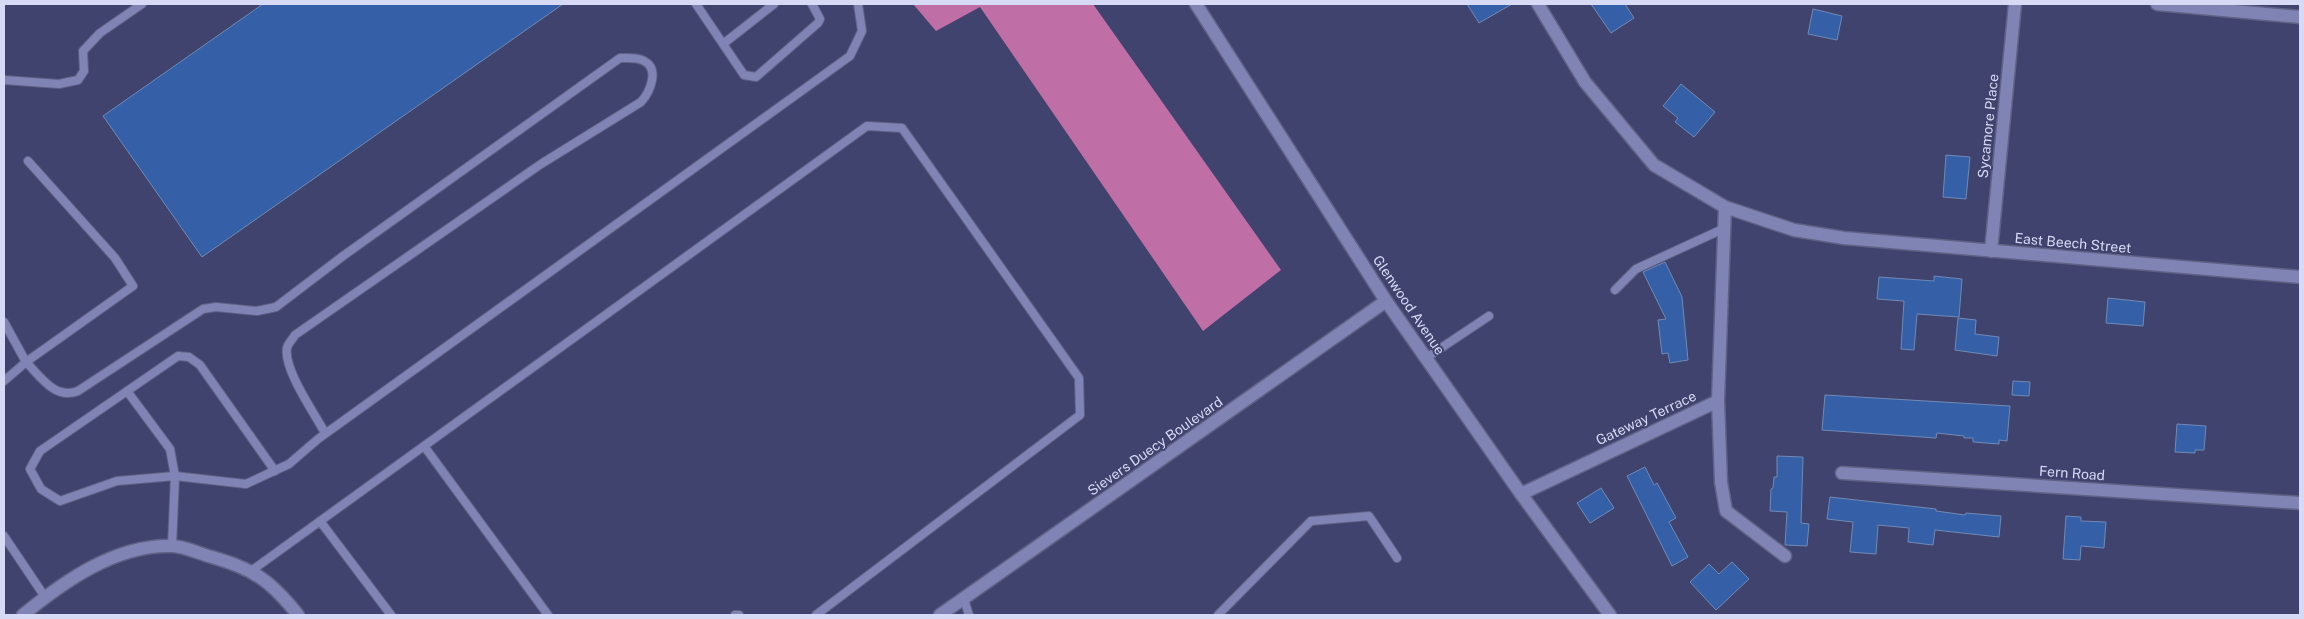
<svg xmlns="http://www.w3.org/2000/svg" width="2304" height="619" font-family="'Public Sans',sans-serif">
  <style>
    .water { fill: #c06fa6 }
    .building { fill: #3560a7; stroke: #708ab6 }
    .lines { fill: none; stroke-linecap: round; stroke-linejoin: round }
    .lane-casing { stroke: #5f6185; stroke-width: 10 }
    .street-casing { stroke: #5f6185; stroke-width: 15 }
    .secondary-casing { stroke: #5f6185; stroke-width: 15 }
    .lane { stroke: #8084b4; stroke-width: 8 }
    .street { stroke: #8084b4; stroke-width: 12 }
    .secondary { stroke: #8084b4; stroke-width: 12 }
    .labels { text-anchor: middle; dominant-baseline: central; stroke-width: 4; stroke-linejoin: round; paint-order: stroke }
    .street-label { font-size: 14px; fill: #d6daf4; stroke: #40436e }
  </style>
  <rect width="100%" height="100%" fill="#40436e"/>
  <path class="water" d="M913 4H1093L1281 270 1203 331 980 7 936 31Z"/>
  <path class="building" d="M263 4H563L202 257 103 116Z
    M1467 4H1512L1479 23Z
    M1591 4H1625L1634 18 1611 33Z
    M1813 9 1842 16 1837 40 1808 34Z
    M1681 84 1715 112 1694 137 1675 122 1678 118 1663 106Z
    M1946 155 1970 157 1966 199 1943 197Z
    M1665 262 1682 297 1688 360 1670 363 1668 353 1662 354 1658 320 1666 319 1643 272Z
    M1934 276 1962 279 1959 317 1917 314 1914 350 1901 349 1904 301 1877 299 1879 277 1934 281Z
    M2108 298 2145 302 2143 326 2106 323Z
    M1958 318 1976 320 1975 334 1999 337 1997 356 1955 350Z
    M2013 381 2030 382 2029 396 2012 395Z
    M1825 395 2010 406 2007 441 1999 440V444L1973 442V438H1964V436L1937 433 1936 438 1822 430Z
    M2177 424 2206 426 2204 450H2195V453L2175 452Z
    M1777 456 1803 457 1801 523 1809 524 1807 546 1785 545 1787 512 1770 511 1771 489 1773 488 1774 477H1777Z
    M1645 467 1654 485 1657 483 1676 518 1669 522 1688 557 1672 566 1627 476Z
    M1601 488 1614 508 1590 523 1577 503Z
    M1830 497 1936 509V511L1965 515 1966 513 2001 516 1999 537 1935 530 1933 545 1908 542 1909 528 1878 525 1876 554 1850 552 1853 522 1827 519Z
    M2066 516 2081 517V521L2106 522 2104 548 2081 546 2080 560 2063 559Z
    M1732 562 1749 579 1716 610 1690 582 1709 564 1719 574Z"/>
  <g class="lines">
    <g class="lane-casing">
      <path id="lane" d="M696 4 744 75 756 77 818 23 820 19 812 4
        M723 44 774 4
        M4 80 59 84 78 80 84 71 83 51 100 33 142 4
        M28 161 115 258 133 286 26 362C41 377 55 400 78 391L203 309 216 307 257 311 276 307 343 256 620 58C628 58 638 57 644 61 660 69 650 92 641 102L541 164 295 335C293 339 288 343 287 348 283 369 315 414 325 433
        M1615 290 1636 269 1725 228
        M4 322 26 362 4 381
        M1426 358 1489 316
        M127 391 170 449 175 476 117 481 60 501 41 489 30 469 40 451 178 356 189 357 200 365 275 471
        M424 446 548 615
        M320 521 391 615
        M4 536 45 597
        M172 546 175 476 246 484 289 464 318 439 850 56 862 31 858 4
        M251 571 867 126 902 128 1079 378 1080 415 816 615
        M964 599 969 615
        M735 615H739
        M1218 615 1311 521 1369 516 1397 558"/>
    </g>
    <g class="street-casing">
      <path id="street" d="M1538 4 1585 82 1654 165 1725 207 1794 230 1844 238 2300 277
        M2157 4 2300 17
        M1991 251 2015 4
        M1718 401 1721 482 1726 511 1785 556
        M1842 473 2300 503
        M1521 494 1718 401 1725 207
        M23 615C63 582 116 544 172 546 184 546 200 554 212 557 254 569 271 581 298 615"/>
    </g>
    <g class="secondary-casing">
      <path id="secondary" d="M1196 4 1386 301 1521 494 1610 615
        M940 615 1386 301"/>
    </g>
    <use href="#lane" class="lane"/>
    <use href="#street" class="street"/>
    <use href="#secondary" class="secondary"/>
  </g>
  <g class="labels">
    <g class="street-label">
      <text transform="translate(1988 126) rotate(-84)">Sycamore Place</text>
      <text transform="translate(2073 243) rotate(5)">East Beech Street</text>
      <text transform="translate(1409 305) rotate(56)">Glenwood Avenue</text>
      <text transform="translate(1646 418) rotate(-25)">Gateway Terrace</text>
      <text transform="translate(1155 446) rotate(-35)">Sievers Duecy Boulevard</text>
      <text transform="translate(2072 473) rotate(4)">Fern Road</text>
    </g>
  </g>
  <rect width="2304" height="619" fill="none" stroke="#d6daf4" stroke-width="10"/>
</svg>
